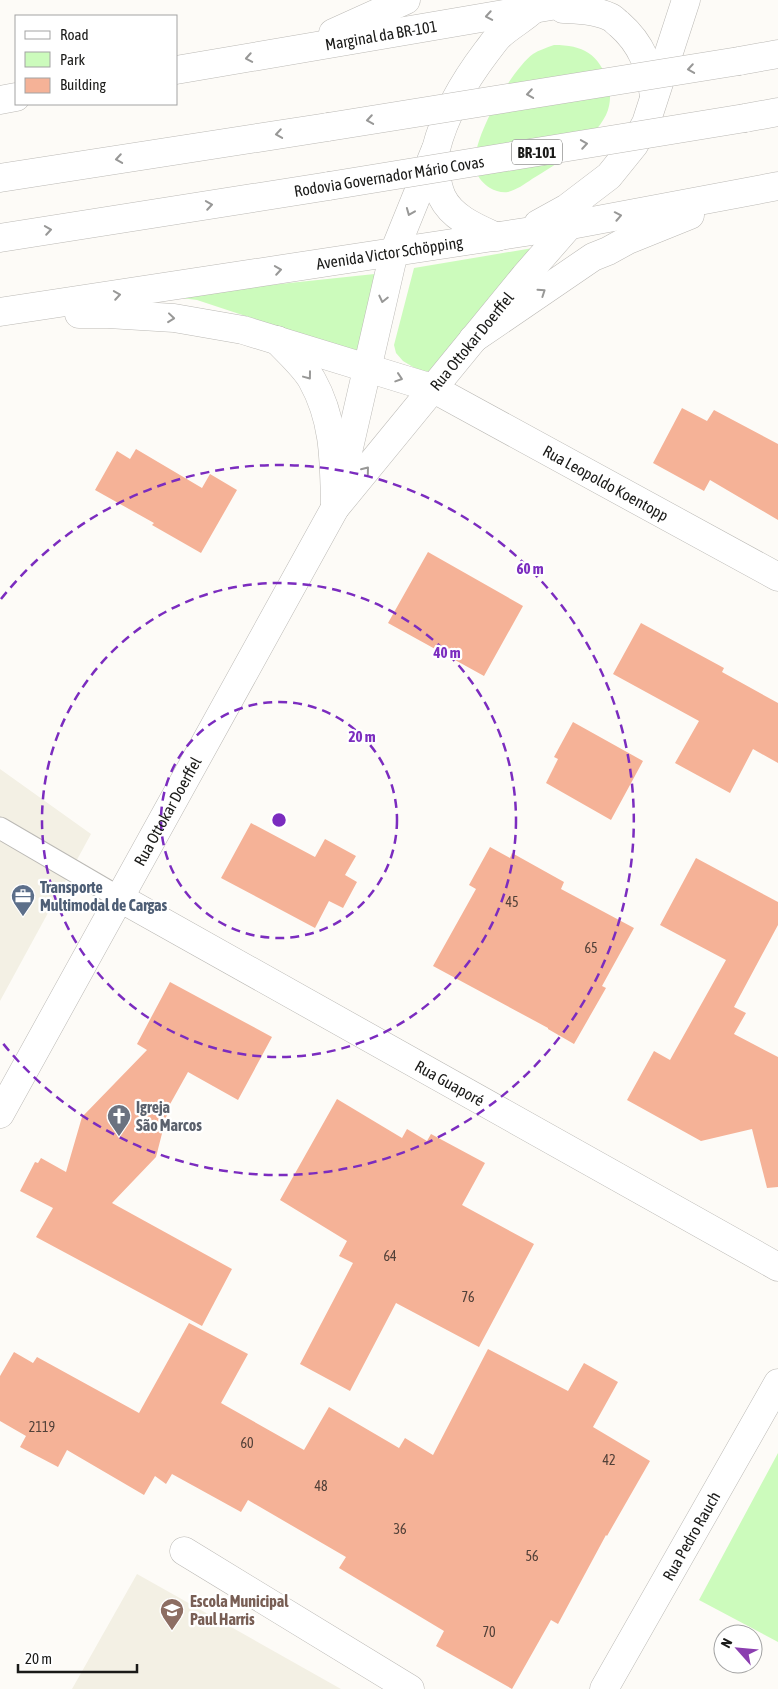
<svg xmlns="http://www.w3.org/2000/svg" width="778" height="1689" font-family="'Asap Condensed',sans-serif">
  <style>
    .built { fill: #f3f0e4 }
    .green { fill: #ccfbbc }
    .building { fill: #f5b297 }
    .lines { fill: none; stroke-linecap: round; stroke-linejoin: round }
    .service-casing { stroke: #bbb9b5; stroke-width: 23 }
    .minor-casing { stroke: #bbb9b5; stroke-width: 29 }
    .secondary-casing { stroke: #bbb9b5; stroke-width: 29 }
    .primary-casing { stroke: #bbb9b5; stroke-width: 29 }
    .motorway-casing { stroke: #bbb9b5; stroke-width: 29 }
    .service { stroke: #fff; stroke-width: 21 }
    .minor { stroke: #fff; stroke-width: 28 }
    .secondary { stroke: #fff; stroke-width: 28 }
    .primary { stroke: #fff; stroke-width: 28 }
    .motorway { stroke: #fff; stroke-width: 28 }
    .motorway-bridge-casing { stroke: #bbb9b5; stroke-width: 29; stroke-linecap: butt }
    .motorway-bridge { stroke: #fff; stroke-width: 28 }
    .oneway { stroke: #989897 }
    .ring { fill: none; stroke: #7b2cbf; stroke-width: 2.5; stroke-dasharray: 9 6 }
    .labels { text-anchor: middle; dominant-baseline: central; stroke-width: 4.5; stroke-linejoin: round; paint-order: stroke }
    .number-label { font-size: 14px; fill: #514038 }
    .shield { fill: #fff; stroke: #5f5f5d; stroke-width: 1 }
    .shield-label { font-size: 15px; font-weight: bold; fill: #1a1a18 }
    .street-label { font-size: 16px; fill: #1a1a18; stroke: #fff }
    .service-label { font-size: 16px; font-weight: bold; fill: #4e5e75; stroke: #fff; text-anchor: start }
    .worship-label { font-size: 16px; font-weight: bold; fill: #5b616d; stroke: #fff; text-anchor: start }
    .education-label { font-size: 16px; font-weight: bold; fill: #785e54; stroke: #fff; text-anchor: start }
    .centre { fill: #7b2cbf; stroke: #fff; stroke-width: 2.5 }
    .ring-label { font-size: 15px; text-anchor: middle; font-weight: bold; fill: #7b2cbf; stroke: #fff; stroke-width: 4.5; stroke-linejoin: round; paint-order: stroke }
  </style>
  <rect width="100%" height="100%" fill="#fdfbf7"/>
  <path class="built" d="M0 769 91 834 0 1001Z
    M137 1574 341 1689H72Z"/>
  <path class="green" d="M554 45C583 45 599 54 608 82 611 93 611 104 606 115 593 141 556 165 532 179 525 184 516 190 508 192 502 193 495 191 490 188 484 184 478 178 476 171 467 145 512 69 533 54 539 50 546 48 554 45Z
    M533 248 437 370 424 372 413 367 403 361 396 353 394 345 414 268Z
    M384 273 360 354 197 300 165 296Z
    M778 1453V1642L699 1600Z"/>
  <path class="building" d="M682 408 707 421 714 410 778 444V520L710 480 704 491 653 463Z
    M136 449 202 488 210 474 237 490 201 553 152 525 154 523 95 490 117 451 130 459Z
    M428 552 523 606 484 676 388 623Z
    M641 623 724 668 722 672 778 703V763L753 749 730 793 675 763 699 721 613 674Z
    M573 722 643 761 611 820 546 783 558 759 554 757Z
    M251 823 315 857 325 839 356 856 345 875 357 882 343 908 329 901 315 928 221 878Z
    M490 847 510 858 512 853 564 882 561 889 634 928 602 986 606 988 574 1044 548 1029V1028L433 966 476 889 469 885Z
    M696 858 778 902V925L734 1007 746 1013 734 1034 778 1057V1187L767 1188 752 1129 701 1141 627 1100 654 1051 670 1060 726 960 660 925Z
    M170 982 272 1037 238 1100 188 1072 169 1106 156 1157 112 1203 232 1269 202 1326 36 1237 53 1208 20 1191 35 1162 38 1163 41 1158 66 1172 82 1117 147 1050 137 1044Z
    M337 1099 402 1138 407 1129 427 1141 431 1134 485 1163 462 1205 534 1244 479 1347 396 1303 350 1391 300 1364 353 1263 339 1256 347 1241 280 1200Z
    M189 1323 248 1354 221 1403 304 1450 329 1407 399 1448 405 1438 433 1455 488 1349 568 1391 584 1363 618 1382 593 1427 650 1461 607 1536 606 1535 558 1624 551 1620 512 1689 436 1646 444 1631 339 1568 346 1557 248 1500 241 1512 172 1474 166 1484 155 1476 144 1495 67 1450 58 1467 20 1447 26 1436 0 1421V1376L14 1352 33 1363 37 1357 139 1413Z"/>
  <g class="lines">
    <g class="service-casing">
      <path id="service" d="M0 828 120 898"/>
    </g>
    <g class="minor-casing">
      <g id="minor">
        <path id="s1" d="M432 388 778 577"/>
        <path id="s2" d="M120 898 778 1267"/>
        <path d="M184 1551 410 1689"/>
        <path id="s3" d="M604 1689 778 1383"/>
      </g>
    </g>
    <g class="secondary-casing">
      <g id="secondary">
        <path d="M339 491 394 252 435 151"/>
        <path id="s4" d="M0 1114 335 508 525 276 580 213"/>
      </g>
    </g>
    <g class="primary-casing">
      <g id="primary">
        <path d="M563 9C576 9 598 11 610 17 613 18 616 22 619 24 642 44 650 67 654 96"/>
        <path d="M333 33 406 0"/>
        <path id="s5" d="M176 70 586 0"/>
        <path d="M0 100 16 97"/>
        <path d="M538 224 567 208 609 176 634 145 646 123 686 0"/>
        <path d="M500 236 497 237C477 228 452 218 442 197 437 186 433 161 436 149 445 113 465 80 487 51 491 46 495 40 499 36 513 23 531 15 543 0"/>
        <path id="s6" d="M0 312 571 225 778 186"/>
        <path d="M79 314H108L174 318 243 330 432 388"/>
        <path d="M473 339 593 257 608 251 628 240 690 215"/>
        <path d="M277 340C287 351 305 367 312 380 335 421 334 462 335 508"/>
      </g>
    </g>
    <g class="motorway-casing">
      <path id="motorway" d="M739 61 778 54
        M745 118 778 112
        M0 178 328 127
        M0 238 329 186"/>
    </g>
    <use href="#service" class="service"/>
    <use href="#minor" class="minor"/>
    <use href="#secondary" class="secondary"/>
    <use href="#primary" class="primary"/>
    <use href="#motorway" class="motorway"/>
    <g class="motorway-bridge-casing">
      <path id="motorway-bridge" d="M328 127 739 61
        M329 186 745 118"/>
    </g>
    <use href="#motorway-bridge" class="motorway-bridge"/>
  </g>
  <defs><path id="oneway-chevron" d="M-2-3.5L2.5 0L-2 3.5" fill="none" stroke-width="1.6" stroke-linecap="round" stroke-linejoin="round" transform="scale(1.25)"/></defs>
  <g class="oneway">
    <use href="#oneway-chevron" transform="translate(489 16) rotate(170)"/>
    <use href="#oneway-chevron" transform="translate(249 58) rotate(170)"/>
    <use href="#oneway-chevron" transform="translate(691 69) rotate(171)"/>
    <use href="#oneway-chevron" transform="translate(530 94) rotate(171)"/>
    <use href="#oneway-chevron" transform="translate(370 120) rotate(171)"/>
    <use href="#oneway-chevron" transform="translate(279 134) rotate(171)"/>
    <use href="#oneway-chevron" transform="translate(584 144) rotate(-9)"/>
    <use href="#oneway-chevron" transform="translate(119 159) rotate(171)"/>
    <use href="#oneway-chevron" transform="translate(209 205) rotate(-9)"/>
    <use href="#oneway-chevron" transform="translate(410 212) rotate(112)"/>
    <use href="#oneway-chevron" transform="translate(618 216) rotate(-11)"/>
    <use href="#oneway-chevron" transform="translate(48 230) rotate(-9)"/>
    <use href="#oneway-chevron" transform="translate(278 270) rotate(-9)"/>
    <use href="#oneway-chevron" transform="translate(542 292) rotate(-34)"/>
    <use href="#oneway-chevron" transform="translate(117 295) rotate(-9)"/>
    <use href="#oneway-chevron" transform="translate(383 299) rotate(103)"/>
    <use href="#oneway-chevron" transform="translate(171 318) rotate(6)"/>
    <use href="#oneway-chevron" transform="translate(308 376) rotate(53)"/>
    <use href="#oneway-chevron" transform="translate(399 378) rotate(18)"/>
    <use href="#oneway-chevron" transform="translate(366 470) rotate(-51)"/>
  </g>
  <g class="ring">
    <circle cx="279" cy="820" r="118"/>
    <circle cx="279" cy="820" r="237"/>
    <path d="M1 599A355 355 0 1 1 1 1041"/>
  </g>
  <defs>
    <g id="office-pin" transform="scale(1.25)"><path d="M0 17L-7.5 6A9.5 9.5 0 1 1 7.5 6Z" fill="#5c6f8a" stroke="#fff"/><path d="M-6-3h4V-5.5h4V-3h4V5H-6ZM-1-4.5V-3h2v-1.5ZM-6 0V1H6V0Z" fill="#fff"/></g>
    <g id="church-pin" transform="scale(1.25)"><path d="M0 17L-7.5 6A9.5 9.5 0 1 1 7.5 6Z" fill="#6b7280" stroke="#fff"/><path d="M-1.2-6h2.4v3.5h3.3v2.4h-3.3V6h-2.4V-.1h-3.3v-2.4h3.3Z" fill="#fff"/></g>
    <g id="school-pin" transform="scale(1.25)"><path d="M0 17L-7.5 6A9.5 9.5 0 1 1 7.5 6Z" fill="#8d6e63" stroke="#fff"/><path d="M0-5L7-2L0 1L-7-2ZM-4 1L0 2.5L4 1V4Q0 6-4 4Z" fill="#fff"/></g>
  </defs>
  <g fill-rule="evenodd">
    <use href="#office-pin" x="23" y="896"/>
    <use href="#church-pin" x="119" y="1116"/>
    <use href="#school-pin" x="172" y="1610"/>
  </g>
  <g class="labels">
    <g class="number-label">
      <text x="512" y="902">45</text>
      <text x="591" y="948">65</text>
      <text x="390" y="1256">64</text>
      <text x="468" y="1297">76</text>
      <text x="42" y="1427">2119</text>
      <text x="247" y="1443">60</text>
      <text x="609" y="1460">42</text>
      <text x="321" y="1486">48</text>
      <text x="400" y="1529">36</text>
      <text x="532" y="1556">56</text>
      <text x="489" y="1632">70</text>
    </g>
    <rect class="shield" x="512" y="139.5" width="50" height="25" rx="4"/>
    <g class="shield-label">
      <text x="537" y="152">BR-101</text>
    </g>
    <g class="street-label">
      <text stroke="none"><textPath href="#s5" startOffset="208">Marginal da BR-101</textPath></text>
      <text transform="translate(389 176) rotate(-9)">Rodovia Governador Mário Covas</text>
      <text stroke="none"><textPath href="#s6" startOffset="394">Avenida Victor Schöpping</textPath></text>
      <text stroke="none"><textPath href="#s4" startOffset="908">Rua Ottokar Doerffel</textPath></text>
      <text stroke="none"><textPath href="#s1" startOffset="198">Rua Leopoldo Koentopp</textPath></text>
      <text stroke="none"><textPath href="#s4" startOffset="346">Rua Ottokar Doerffel</textPath></text>
      <text stroke="none"><textPath href="#s2" startOffset="378">Rua Guaporé</textPath></text>
      <text stroke="none"><textPath href="#s3" startOffset="176">Rua Pedro Rauch</textPath></text>
    </g>
    <g class="service-label">
      <text x="40" y="887">Transporte<tspan x="40" dy="18">Multimodal de Cargas</tspan></text>
    </g>
    <g class="worship-label">
      <text x="136" y="1107">Igreja<tspan x="136" dy="18">São Marcos</tspan></text>
    </g>
    <g class="education-label">
      <text x="190" y="1601">Escola Municipal<tspan x="190" dy="18">Paul Harris</tspan></text>
    </g>
  </g>
  <circle cx="279" cy="820" r="8" class="centre"/>
  <g class="ring-label">
    <text x="530" y="574">60 m</text>
    <text x="447" y="658">40 m</text>
    <text x="362" y="742">20 m</text>
  </g>
  <rect x="15" y="15" width="162" height="90" fill="#ffffff" stroke="#a3a3a3"/>
  <rect x="25" y="31" width="25" height="8" fill="#ffffff" stroke="#a3a3a3"/>
  <text x="60" y="40" font-size="15" fill="#1a1a18">Road</text>
  <rect x="25" y="52" width="25" height="15" fill="#ccfbbc" stroke="#a3a3a3"/>
  <text x="60" y="65" font-size="15" fill="#1a1a18">Park</text>
  <rect x="25" y="78" width="25" height="15" fill="#f5b297" stroke="#a3a3a3"/>
  <text x="60" y="90" font-size="15" fill="#1a1a18">Building</text>
  <g transform="translate(738 1649) rotate(297)"><circle r="24" fill="#ffffff" stroke="#a3a3a3"/>
  <path d="M0-4L9 19L0 12L-9 19Z" fill="#8b3eb0"/>
  <text y="-8" font-size="14" font-weight="bold" text-anchor="middle" fill="#1a1a18">N</text>
  </g>
  <path d="M18 1664v8h119v-8" fill="none" stroke="#1a1a18" stroke-width="2.5"/>
  <text x="25" y="1664" font-size="15" fill="#1a1a18" stroke="#ffffff" stroke-width="4" paint-order="stroke">20 m</text>
</svg>
